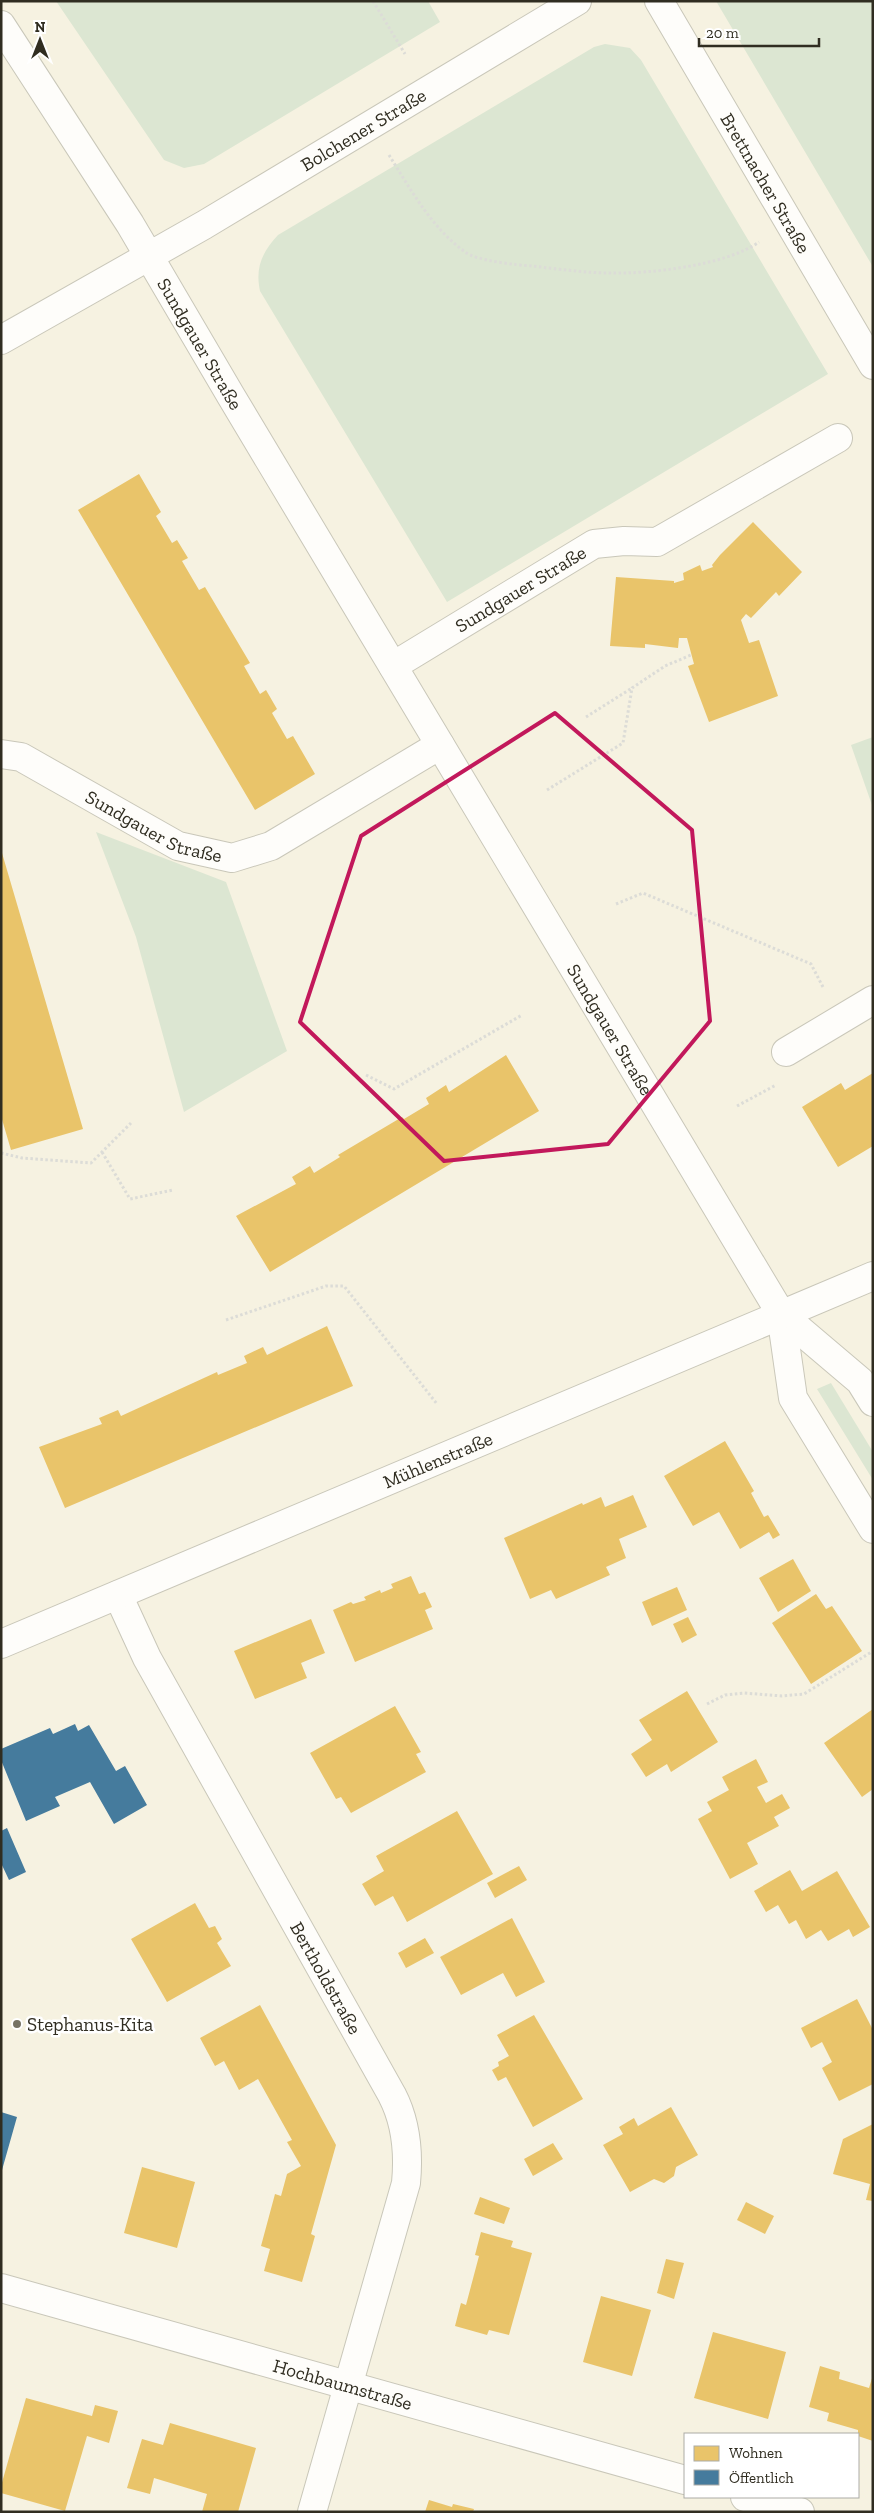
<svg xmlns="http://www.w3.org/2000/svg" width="874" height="2513" font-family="'Zilla Slab',serif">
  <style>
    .green { fill: #dce6d2 }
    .homes { fill: #e9c46a }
    .public { fill: #457b9d }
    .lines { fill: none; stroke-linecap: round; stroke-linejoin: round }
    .minor-casing { stroke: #c9c7b9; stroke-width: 30 }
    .path { stroke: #dcdcd7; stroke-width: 3; stroke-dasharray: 2.5 2.5; stroke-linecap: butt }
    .minor { stroke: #fefdfa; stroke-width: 28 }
    .marked { fill: none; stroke: #c2185b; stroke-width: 4; stroke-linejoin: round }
    .poi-dot { fill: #757264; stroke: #fff; stroke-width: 2 }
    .labels { text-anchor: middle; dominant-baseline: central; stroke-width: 5; stroke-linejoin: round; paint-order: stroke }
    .street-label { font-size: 19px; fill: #302d21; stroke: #fff }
    .poi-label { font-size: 19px; fill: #302d21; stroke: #fff; text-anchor: start }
  </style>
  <rect width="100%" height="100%" fill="#f6f2e1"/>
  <path class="green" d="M56 1H428L440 22 204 164 184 168 164 160Z
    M716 1H873V267Z
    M605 44 630 48 641 60 828 374 447 602 260 291C255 268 262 252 278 235L594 47Z
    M873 737V808L851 745Z
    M96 832 226 882 287 1051 184 1112 136 937Z
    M831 1383 873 1452V1480L817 1389Z"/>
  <path class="homes" d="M139 474 161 512 156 516 172 543 177 540 188 558 182 561 199 590 205 587 250 663 244 666 260 694 266 690 277 709 272 713 287 739 293 736 315 774 255 810 78 510Z
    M753 522 802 572 779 596 776 592 751 618 746 614 741 620 749 643 759 640 778 696 709 722 688 666 694 664 687 638H679L678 648 645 644V648L610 646 616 577 674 581V583L684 580 683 573 700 565 702 571 713 567 712 565 720 555Z
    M2 853 83 1129 11 1150 1 1116Z
    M506 1055 539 1111 270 1272 236 1216 296 1184 292 1177 310 1166 314 1173 340 1157 338 1155 402 1117 404 1119 429 1104 426 1098 446 1085 449 1092Z
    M873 1073V1146L838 1167 802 1107 841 1083 845 1090Z
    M327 1326 353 1386 65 1508 39 1447 102 1424 99 1418 118 1410 121 1416 217 1372 218 1375 247 1363 244 1356 263 1347 267 1355Z
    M725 1441 754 1491 751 1493 764 1517 768 1515 780 1535 773 1539 769 1532 740 1549 719 1512 693 1526 664 1476Z
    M633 1495 647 1527 619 1539 626 1558 606 1567 610 1575 556 1599 551 1590 530 1599 504 1538 582 1503 583 1505 601 1497 605 1507Z
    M793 1559 811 1591 778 1612 759 1578Z
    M411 1576 419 1594 425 1592 432 1607 425 1610 433 1629 355 1662 333 1610 351 1602 353 1604 366 1600 364 1597 380 1590 381 1593 393 1588 391 1584Z
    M677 1587 687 1610 652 1626 642 1602Z
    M816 1594 826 1609 832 1606 862 1651 811 1684 772 1623Z
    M688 1617 697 1635 682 1643 673 1624Z
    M311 1619 325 1653 301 1663 307 1678 255 1699 234 1651Z
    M687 1691 718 1742 671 1772 667 1764 646 1777 631 1754 652 1740 639 1720Z
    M395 1706 421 1752 416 1754 426 1772 351 1813 341 1797 336 1799 310 1753Z
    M873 1709V1789L862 1797 824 1743Z
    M756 1759 768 1782 757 1787 766 1803 782 1794 790 1808 774 1817 779 1826 747 1843 758 1864 730 1879 698 1819 712 1811 707 1802 729 1790 722 1777Z
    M457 1811 493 1874 407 1922 393 1896 375 1906 362 1884 384 1871 376 1856Z
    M519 1866 527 1880 495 1898 487 1883Z
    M790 1870 802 1891 837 1871 870 1927 853 1937 849 1929 828 1941 821 1930 806 1939 796 1920 789 1924 778 1905 766 1912 754 1891Z
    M195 1903 209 1928 215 1926 222 1939 217 1943 231 1966 167 2002 131 1939Z
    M512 1918 545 1982 516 1997 503 1973 461 1995 440 1957Z
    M425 1938 434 1953 406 1968 398 1953Z
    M857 1999 873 2030V2084L839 2101 822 2068 832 2062 822 2042 811 2048 801 2028Z
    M260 2005 336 2145 311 2234 315 2236 302 2282 264 2271 270 2249 261 2246 275 2194 281 2196 287 2174 301 2166 287 2142 292 2140 258 2079 239 2090 224 2061 215 2066 200 2038Z
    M534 2015 583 2099 533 2127 506 2077 498 2081 492 2070 499 2066 498 2062 509 2056 497 2035Z
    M671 2107 698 2155 676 2167 674 2176 664 2183 654 2179 630 2192 603 2145 623 2134 619 2127 634 2118 638 2126Z
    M873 2124V2201L866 2200 870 2184 833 2174 843 2139Z
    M553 2143 563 2159 533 2176 524 2159Z
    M142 2167 195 2182 177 2248 124 2233Z
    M480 2197 510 2208 504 2224 474 2214Z
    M746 2202 774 2216 765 2234 737 2220Z
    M481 2232 513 2241 511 2247 532 2253 509 2335 489 2330 487 2335 455 2326 461 2303 466 2305 479 2256 475 2255Z
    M666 2259 684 2263 674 2299 657 2293Z
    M601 2296 651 2310 632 2376 583 2362Z
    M713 2332 786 2352 768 2419 694 2398Z
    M820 2366 840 2372 839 2379 869 2388 873 2375V2441L858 2436V2430L827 2421 829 2413 809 2407Z
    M26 2398 92 2416 95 2405 118 2411 109 2443 87 2436 65 2511 1 2493V2486Z
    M170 2423 256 2448 238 2512H202L207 2494 154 2478 150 2494 127 2488 142 2439 163 2445Z
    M429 2500 452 2507 453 2504 474 2509 473 2512H425Z"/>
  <path class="public" d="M75 1724 78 1731 89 1725 116 1771 125 1766 147 1805 114 1824 90 1782 55 1797 60 1806 26 1821 1 1760V1749L50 1728 53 1734Z
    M7 1828 26 1872 9 1880 1 1863V1831Z
    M1 2112 17 2117 2 2170H1Z"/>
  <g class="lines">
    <g class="minor-casing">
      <g id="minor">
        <path id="s1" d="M659 1 873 365"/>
        <path id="s2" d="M1 25 130 224 231 396 781 1314 860 1381 873 1402"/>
        <path id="s3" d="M1 340 204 225 577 1"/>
        <path id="s4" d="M393 666 594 544 624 541 657 542 838 438"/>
        <path id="s5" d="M1 754 21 757 178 846 232 858 271 846 440 745"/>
        <path d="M786 1052 873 1000"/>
        <path d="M781 1314 793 1398 873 1529"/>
        <path id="s6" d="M118 1595 147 1658 392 2095C406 2122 409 2152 406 2183L312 2512"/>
        <path id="s7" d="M1 1644 873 1276"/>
        <path id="s8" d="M1 2288 685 2480"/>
        <path d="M745 2497 800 2512"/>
      </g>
    </g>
    <path class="path" d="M373 1 405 54
      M389 155C411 190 431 227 465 252 477 261 517 265 532 266 558 269 585 273 611 273 650 274 727 265 759 242
      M586 717 632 688
      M547 790 623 743 632 688 665 666 691 655
      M616 904 643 893 811 964 824 989
      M366 1075 394 1089 522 1015
      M737 1106 776 1085
      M102 1152 130 1199 173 1190
      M1 1153 22 1158 91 1163 131 1123
      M226 1320 326 1286H344L437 1404
      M707 1704 725 1695 744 1693 782 1696 804 1694 873 1651"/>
    <use href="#minor" class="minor"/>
  </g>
  <path class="marked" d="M555 713 692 830 710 1021 608 1144 444 1161 300 1022 361 836Z"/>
  <circle class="poi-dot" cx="17" cy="2024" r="5"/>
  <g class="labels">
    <g class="street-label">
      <text stroke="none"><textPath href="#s3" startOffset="419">Bolchener Straße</textPath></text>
      <text stroke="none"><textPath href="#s1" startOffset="211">Brettnacher Straße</textPath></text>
      <text stroke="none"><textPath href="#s2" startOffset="376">Sundgauer Straße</textPath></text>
      <text stroke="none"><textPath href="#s4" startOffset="149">Sundgauer Straße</textPath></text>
      <text stroke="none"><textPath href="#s5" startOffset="171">Sundgauer Straße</textPath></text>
      <text stroke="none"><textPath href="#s2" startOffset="1175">Sundgauer Straße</textPath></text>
      <text stroke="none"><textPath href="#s7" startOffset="474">Mühlenstraße</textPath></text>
      <text stroke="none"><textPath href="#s6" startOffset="436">Bertholdstraße</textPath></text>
      <text stroke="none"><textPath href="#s8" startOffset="355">Hochbaumstraße</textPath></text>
    </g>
    <g class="poi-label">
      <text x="27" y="2024">Stephanus-Kita</text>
    </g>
  </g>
  <rect width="874" height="2513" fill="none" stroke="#302d21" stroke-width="5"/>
  <rect x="684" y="2433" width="175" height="65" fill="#ffffff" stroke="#acaba6"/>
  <rect x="694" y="2446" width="25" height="15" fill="#e9c46a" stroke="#acaba6"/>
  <text x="729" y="2458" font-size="15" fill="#302d21">Wohnen</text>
  <rect x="694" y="2470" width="25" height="15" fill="#457b9d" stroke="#acaba6"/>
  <text x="729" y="2483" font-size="15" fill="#302d21">Öffentlich</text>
  <g transform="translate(40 40)" stroke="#ffffff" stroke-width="4" paint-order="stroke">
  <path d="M0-4L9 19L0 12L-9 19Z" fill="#302d21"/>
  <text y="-8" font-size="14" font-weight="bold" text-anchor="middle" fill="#302d21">N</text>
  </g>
  <path d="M699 38v8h120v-8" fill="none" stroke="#302d21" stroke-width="2.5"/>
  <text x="706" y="38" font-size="15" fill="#302d21" stroke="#ffffff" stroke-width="4" paint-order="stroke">20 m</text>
</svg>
